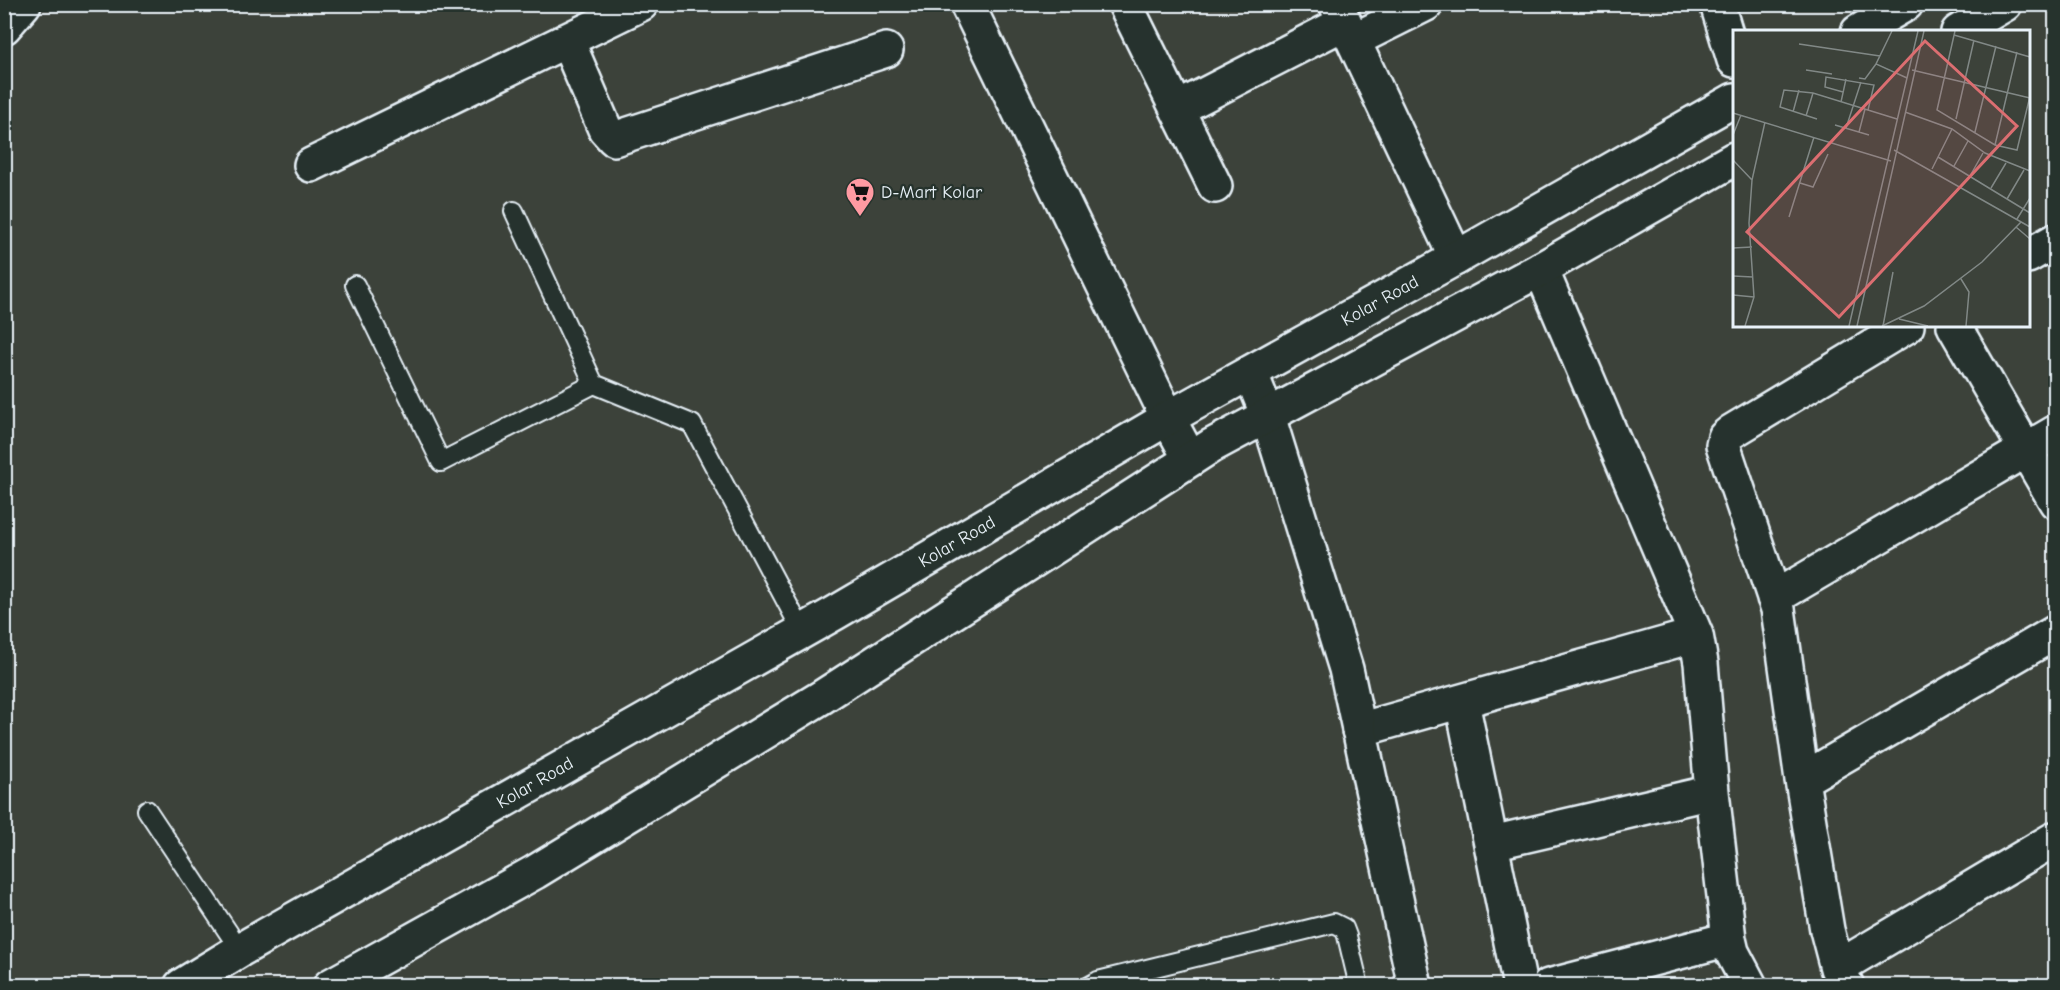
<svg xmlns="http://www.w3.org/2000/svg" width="2060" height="990" font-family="'Comic Neue',sans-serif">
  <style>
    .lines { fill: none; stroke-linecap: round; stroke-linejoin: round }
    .service-casing { stroke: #e8f1f8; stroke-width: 22 }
    .minor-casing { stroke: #e8f1f8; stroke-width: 38 }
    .tertiary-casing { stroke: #e8f1f8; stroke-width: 38 }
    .secondary-casing { stroke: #e8f1f8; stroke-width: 38 }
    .service { stroke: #26332d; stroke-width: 18 }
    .minor { stroke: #26332d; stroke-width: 33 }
    .tertiary { stroke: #26332d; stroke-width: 33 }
    .secondary { stroke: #26332d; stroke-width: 33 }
    .labels { text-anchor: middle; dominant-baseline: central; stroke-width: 4.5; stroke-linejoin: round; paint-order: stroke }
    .poi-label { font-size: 18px; fill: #e8f1f8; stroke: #26332d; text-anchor: start }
    .street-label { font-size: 18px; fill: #e8f1f8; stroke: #26332d }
    .inset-road { fill: none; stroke: #818886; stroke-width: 1.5 }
    .view { fill: #dc6e71; fill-opacity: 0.15; stroke: #dc6e71; stroke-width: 3 }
    .inset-edge { fill: none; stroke: #e8f1f8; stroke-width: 3 }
  </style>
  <rect width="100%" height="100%" fill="#3c423a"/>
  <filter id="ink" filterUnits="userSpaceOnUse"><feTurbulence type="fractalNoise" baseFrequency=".0167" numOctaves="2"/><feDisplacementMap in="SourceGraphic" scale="12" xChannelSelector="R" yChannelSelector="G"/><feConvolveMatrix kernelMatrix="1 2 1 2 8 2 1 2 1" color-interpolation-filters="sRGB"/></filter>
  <g filter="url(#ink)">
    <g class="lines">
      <g class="service-casing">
        <path id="service" d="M514 211 594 384 692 424 802 631
          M355 285 441 462 594 384
          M147 810 240 950
          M1089 986 1098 981 1334 923 1344 928 1347 936 1359 986"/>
      </g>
      <g class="minor-casing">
        <path id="minor" d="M967 4 1168 418 1190 459
          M1125 4 1215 186
          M1336 4 1456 258
          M1717 4 1734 60
          M4 27 24 4
          M567 40 605 129 614 139 886 50
          M1354 40 1426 4
          M1177 109 1344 23
          M311 165 641 4
          M2028 256 2056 240
          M1541 269 1696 635 1701 663 1712 792 1729 939 1732 952 1750 986
          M1954 326 2056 502
          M1774 598 2056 432
          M1462 702 1520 986
          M1359 730 1696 635
          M1802 780 2056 632
          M1492 843 1712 792
          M1837 968 2056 838
          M1549 986 1729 939
          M1847 986 1837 968 1827 930 1802 780 1778 609 1723 445 1725 437 1731 432 1907 326"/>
      </g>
      <g class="tertiary-casing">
        <path id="tertiary" d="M1251 374 1268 416 1346 669 1415 986"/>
      </g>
      <g class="secondary-casing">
        <path id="secondary" d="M1858 32 1906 4
          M1958 32 2005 4
          M181 986 240 950 835 613 1168 418 1456 258 1734 100
          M330 986 535 872 822 697 1211 446 1541 269 1734 159"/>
      </g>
      <use href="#service" class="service"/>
      <use href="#minor" class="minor"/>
      <use href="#tertiary" class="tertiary"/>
      <use href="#secondary" class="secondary"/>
    </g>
  </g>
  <defs>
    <g id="supermarket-pin" transform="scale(1.5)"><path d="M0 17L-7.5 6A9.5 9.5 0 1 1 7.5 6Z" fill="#ff9aa2" stroke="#26332d"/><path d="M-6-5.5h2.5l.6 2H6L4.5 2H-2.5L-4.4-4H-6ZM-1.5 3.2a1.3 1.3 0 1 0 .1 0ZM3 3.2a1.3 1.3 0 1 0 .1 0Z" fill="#111"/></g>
  </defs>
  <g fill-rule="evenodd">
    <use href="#supermarket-pin" x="860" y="192"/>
  </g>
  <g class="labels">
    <g class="poi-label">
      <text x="881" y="192">D-Mart Kolar</text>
    </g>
    <g class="street-label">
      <text transform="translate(1380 301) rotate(-29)">Kolar Road</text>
      <text transform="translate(957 542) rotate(-30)">Kolar Road</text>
      <text transform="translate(535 783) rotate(-30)">Kolar Road</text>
    </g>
  </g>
  <g transform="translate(1733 30)">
    <rect width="297" height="297" fill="#3c423a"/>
    <path class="inset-road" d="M159 1 143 34 174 48M222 1 204 80 262 115 284 120 297 66M221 5 297 27M66 14 147 26M73 40 99 44M179 40 297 68M126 48 132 49 143 34M110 62 92 57 93 47 141 55 135 80M108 72 113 49M60 82 66 60M172 82 219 99 252 123 297 141M0 83 158 131M73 86 80 63M84 89 47 77 51 60 80 63 164 89M223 89 241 10M102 95 136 105M113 98 128 52M126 102 132 79M242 102 263 16M0 105 8 85M262 115 284 22M161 120 297 197M205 127 297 183M0 130 19 150M221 136 235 111M199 139 219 99M237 146 250 123M67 153 80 157 95 124M258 158 273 133M274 169 291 140M56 187 81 107M284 189 297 168M283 197 297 209M0 218 19 217M0 246 20 247M228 249 236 262 233 296M0 265 21 267M166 289 195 296M12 296 21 267 16 193 19 150 32 92M116 296 185 1M124 296 191 1M149 296 191 276 249 232 288 192M150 296 160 242"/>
    <path class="view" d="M192 11 284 96 106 287 14 202Z"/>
    <rect width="297" height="297" class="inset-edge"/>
  </g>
  <rect width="2060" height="990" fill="none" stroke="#26332d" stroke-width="24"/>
  <rect x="12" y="12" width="2036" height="966" fill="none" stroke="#e8f1f8" stroke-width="2" filter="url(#ink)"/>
</svg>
